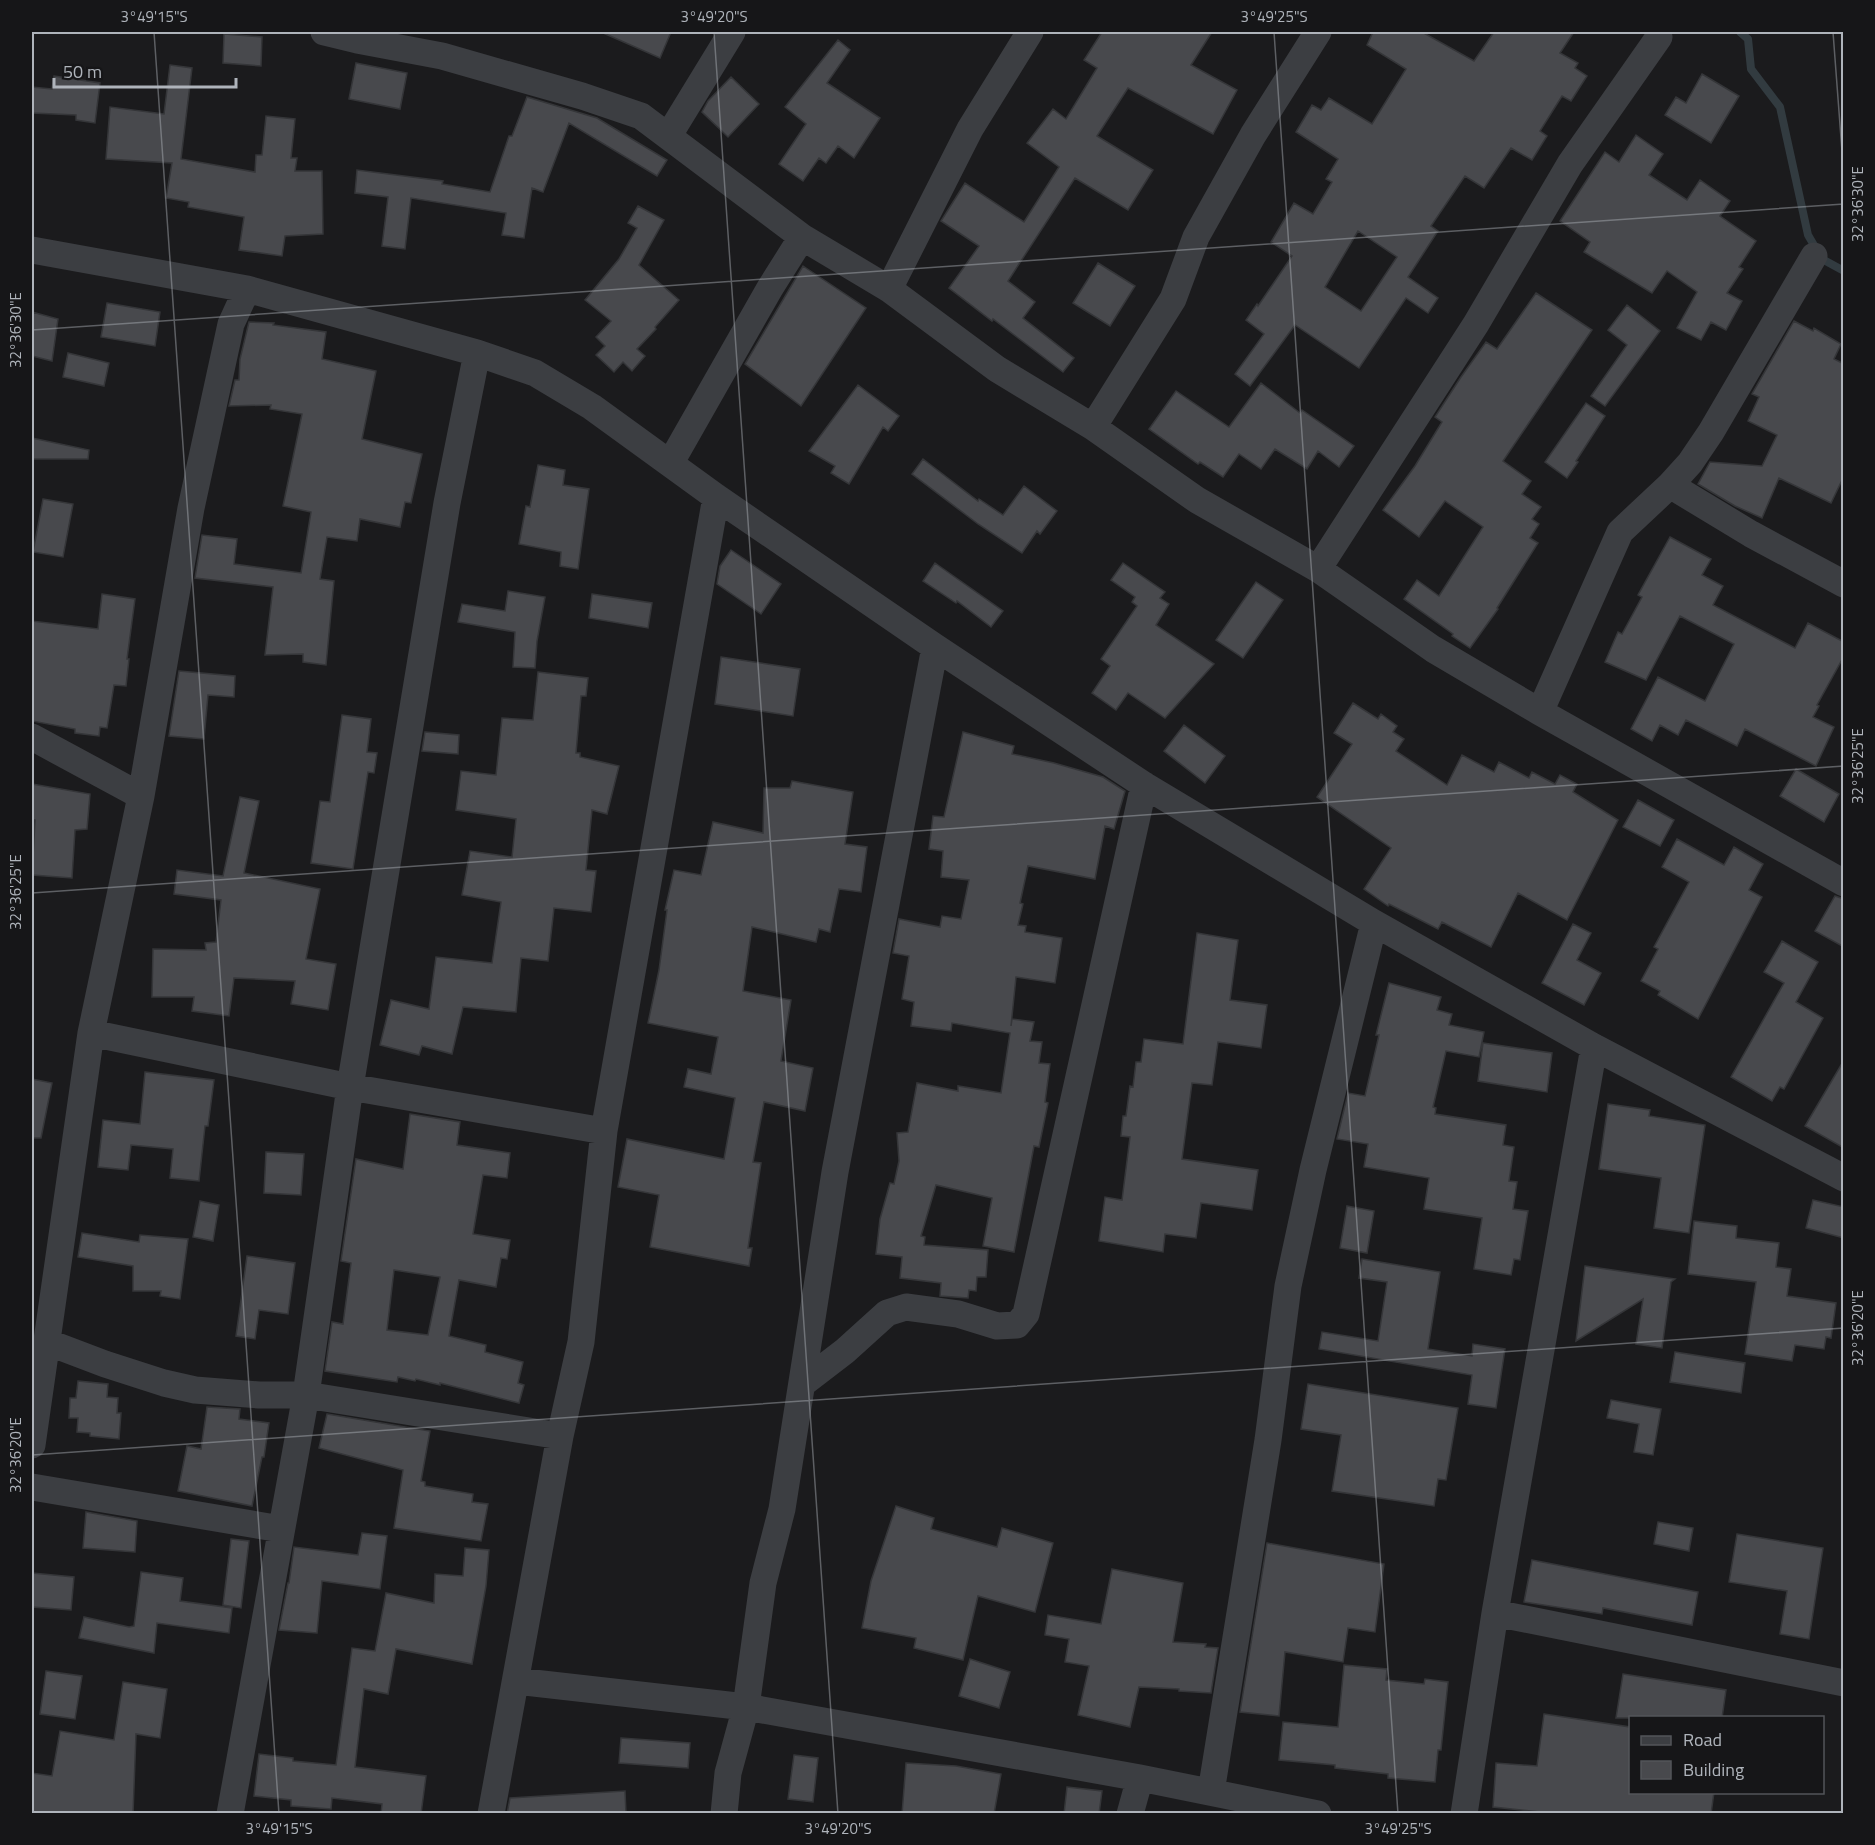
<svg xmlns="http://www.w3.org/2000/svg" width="1875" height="1845" font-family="'Titillium Web',sans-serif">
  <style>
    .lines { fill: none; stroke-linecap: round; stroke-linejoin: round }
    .stream { stroke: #323b40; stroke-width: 8 }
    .building { fill: #48494d; stroke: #353639; stroke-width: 1.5; fill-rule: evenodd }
    .minor { stroke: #3c3e42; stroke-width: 27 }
    .ticks { fill: none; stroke: #afb4bb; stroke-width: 1.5; stroke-opacity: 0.45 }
    .neatline { fill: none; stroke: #afb4bb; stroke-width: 2 }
    .ticks-label { font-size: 15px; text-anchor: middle; fill: #afb4bb }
  </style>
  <rect width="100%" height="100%" fill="#1b1b1d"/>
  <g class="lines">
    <path class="stream" d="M1740 32 1748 39 1751 69 1780 107 1808 235 1822 259 1844 271"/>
  </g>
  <path class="building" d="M601 32H671L660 58Z
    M1102 32H1212L1191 65 1237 90 1213 134 1128 88 1097 136 1153 170 1128 210 1075 178 1008 281 1035 302 1023 318 1074 358 1063 372 993 319 992 321 949 288 979 246 941 221 965 183 1024 222 1059 167 1027 143 1053 109 1066 119 1097 68 1084 60Z
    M1373 32H1422L1474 61 1494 32H1574L1560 53 1578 63 1575 68 1587 76 1571 101 1562 96 1540 131 1547 136 1532 160 1511 148 1484 188 1465 176 1431 226 1438 231 1408 277 1438 298 1428 313 1406 298 1359 368 1295 325 1250 386 1235 374 1264 334 1246 320 1257 304 1258 306 1292 256 1271 242 1294 203 1313 214 1332 182 1326 179 1338 159 1296 132 1312 105 1321 110 1329 98 1372 124 1406 69 1367 45ZM1358 231 1397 257 1361 311 1325 287Z
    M224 34 262 37 261 66 223 63Z
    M838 40 850 50 827 83 880 118 854 158 838 146 826 163 819 158 803 181 779 164 806 124 785 107Z
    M356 63 407 73 400 109 349 99Z
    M170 65 192 68 181 159 255 172 256 155H262L266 116 295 119 291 158H297L295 171H322L323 234 285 236 282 256 239 250 244 217 188 207 189 202 166 198 172 163 106 159 110 107 164 114Z
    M1702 74 1739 96 1711 143 1665 115 1676 97 1686 103Z
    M54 76 100 83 95 123 76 120V115L32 113V87L52 89Z
    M731 77 759 104 728 137 702 112 708 101Z
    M527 97 597 118 667 160 657 176 569 123 543 192 532 188 524 238 502 235 506 213 411 198 405 249 382 246 388 197 355 193 357 170 443 181 442 184 490 192 509 136H512Z
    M1636 135 1663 154 1649 175 1687 200 1700 180 1730 201 1720 216 1756 241 1739 267 1743 269 1727 293 1742 301 1726 330 1711 322 1701 340 1677 328 1697 292 1667 271 1652 293 1584 252 1590 242 1560 221 1605 152 1619 162Z
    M638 206 664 220 639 265 679 300 655 327 656 329 637 349 645 356 632 371 623 362 614 372 596 355 605 346 596 337 611 321 585 300 619 259 637 228 628 223Z
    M1098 263 1135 286 1110 326 1073 303Z
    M803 266 866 308 801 406 745 364Z
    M1536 293 1592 330 1503 461 1531 481 1522 494 1541 507 1532 519 1539 524 1530 538 1538 543 1497 608 1498 609 1470 648 1452 636 1453 634 1404 599 1417 580 1439 596 1483 527 1445 501 1419 537 1383 510 1415 466 1442 422 1435 417 1461 377 1486 342 1497 349Z
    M107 303 160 312 155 346 101 337Z
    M1627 305 1660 331 1605 406 1591 396 1627 345 1608 330Z
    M32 312 58 319 52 361 32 356Z
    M1794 321 1813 331 1814 328 1841 344 1834 359 1844 364V476L1831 503 1779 478 1762 518 1735 506 1698 484 1710 462 1762 466 1777 435 1748 421 1759 397 1752 394Z
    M249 322 274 323 273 325 326 332 322 359 376 371 362 439 422 454 411 503 405 502 400 527 360 519 357 541 327 537 320 579 334 581 326 665 303 662V654L265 655 273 587 195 578 202 535 237 539 234 564 301 573 311 512 283 506 302 414 270 409 271 405 229 406 235 380H239L240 359Z
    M68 353 109 363 104 386 63 377Z
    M1261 383 1300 413 1302 410 1354 446 1339 467 1318 451 1307 469 1275 449 1261 469 1239 454 1223 477 1200 462 1198 464 1149 429 1176 391 1229 427Z
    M858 385 899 416 888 431 883 427 849 484 831 473 835 466 809 451Z
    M1586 403 1605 416 1576 461 1578 462 1567 478 1545 462Z
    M32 438 89 450 88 459H32Z
    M923 459 978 501 979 499 1003 515 1024 486 1057 511 1040 534 1037 531 1022 553 978 524 912 474Z
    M538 465 565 470 563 485 589 489 578 569 560 566 561 552 519 544 526 506 530 507Z
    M43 499 73 504 63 557 33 552Z
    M1670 537 1711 559 1702 575 1723 586 1713 605 1795 648 1808 623 1844 642V656L1817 705 1819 706 1813 717 1834 727 1816 766 1745 729 1737 746 1686 720 1678 735 1660 725 1652 741 1631 729 1658 677 1705 701 1734 644 1680 616 1646 680 1605 662 1618 632 1622 634 1642 597 1638 595Z
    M731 550 781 584 761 614 717 584 720 566Z
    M935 563 1003 611 991 627 957 601 956 603 923 581Z
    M1123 563 1165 592 1160 598 1169 604 1156 625 1214 664 1165 718 1128 693 1116 710 1092 693 1110 666 1101 659 1137 606 1132 602 1135 597 1111 580Z
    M1256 582 1283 600 1243 658 1216 640Z
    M508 591 545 597 537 641 535 668 513 667 515 632 458 622 462 604 505 611Z
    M102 594 135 599 127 659H129L126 686 114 685 107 728 100 727 99 736 75 733V729L32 721V621L98 629Z
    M592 594 652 603 648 628 589 618Z
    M721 657 800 669 793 716 715 704Z
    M179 671 235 676 234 697 208 695 204 739 169 736Z
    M538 672 588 678 586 696H581L576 753H580V757L619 766 607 814 592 810 586 870 596 871 591 912 554 908 548 961 521 958 516 1012 463 1007 452 1054 422 1046 419 1055 380 1045 391 1000 429 1009 436 957 492 963 501 902 462 895 470 851 512 857 516 819 456 810 461 771 496 775 502 718 533 720Z
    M1353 703 1378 719 1381 714 1397 726 1393 732 1404 739 1396 751 1447 785 1462 755 1494 772 1499 762 1529 778 1532 772 1555 784 1560 775 1577 784 1573 792 1618 820 1567 920 1518 893 1491 947 1442 922 1438 929 1389 904 1388 906 1364 889 1391 848 1317 797 1352 744 1334 733Z
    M342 715 371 719 367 752 377 753 374 773 368 772 353 869 311 863 320 801 330 802Z
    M1184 725 1225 756 1205 783 1164 751Z
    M425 732 459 735 458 754 422 751Z
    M963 732 1014 746 1012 754 1054 763 1103 777 1125 791 1114 829 1105 826 1095 879 1028 866 1020 903 1023 904 1018 925 1026 926 1025 932 1062 938 1055 983 1016 977 1011 1026 1012 1019 1034 1022 1030 1041 1042 1042 1039 1063 1050 1064 1045 1102 1048 1103 1039 1147 1034 1146 1014 1252 983 1246 992 1198 936 1185 921 1236 925 1237 924 1245 988 1250 986 1277H977L976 1291 969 1290 968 1298 940 1296 941 1283 900 1278 902 1257 876 1254 880 1219 890 1183 894 1184 899 1161 897 1133 908 1132 917 1083 958 1091V1086L1001 1093 1010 1033 952 1023 951 1031 911 1026 914 1002 902 999 909 956 893 953 899 919 940 927 942 916 961 919 969 880 941 877 943 851 929 849 933 816 944 817Z
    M1796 769 1839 794 1824 822 1780 796Z
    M792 781 853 792 845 844 867 847 861 892 839 889 830 932 819 929 816 942 752 927 743 991 791 1000 781 1061 813 1068 805 1111 764 1102 753 1162 761 1163 748 1248H752L749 1266 650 1247 659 1195 618 1187 627 1139 724 1159 735 1098 684 1087 688 1069 711 1074 718 1037 648 1023 659 970 667 910H665L674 870 701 875 713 822 763 833 764 788H790Z
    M32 784 90 794 87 829 75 830 72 878 32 875 35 820 32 819Z
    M240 797 259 801 244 873 320 889 306 959 336 964 328 1010 291 1004 295 981 234 978 229 1016 192 1011 194 997H152L153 949 206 950 205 943 216 942 221 900 174 894 177 870 223 876Z
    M1638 800 1674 820 1660 846 1623 827Z
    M1677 839 1724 865 1734 847 1763 864 1749 890 1762 897 1698 1019 1658 995 1660 991 1641 981 1658 949 1654 947 1689 882 1662 867Z
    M1835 896 1844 899V947L1815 931Z
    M1573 924 1591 933 1577 960 1601 973 1584 1005 1542 983Z
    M1197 933 1238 940 1230 1000 1267 1005 1261 1048 1218 1042 1212 1085 1192 1083 1182 1159 1258 1170 1252 1210 1201 1203 1196 1238 1165 1234 1163 1252 1099 1241 1105 1197 1122 1200 1130 1137 1121 1136 1123 1116H1126L1130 1086 1133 1087 1136 1062H1141L1144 1039 1183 1044Z
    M1782 941 1818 962 1796 1002 1823 1018 1784 1089 1780 1087 1772 1101 1731 1077 1784 983 1764 972Z
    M1389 983 1441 997 1437 1010 1452 1014 1449 1025 1484 1032 1479 1057 1446 1051 1433 1107 1436 1108 1435 1114 1506 1125 1503 1145 1514 1147 1509 1181 1517 1182 1513 1209 1528 1211 1520 1260 1514 1259 1511 1275 1474 1269 1482 1218 1424 1209 1429 1178 1364 1167 1368 1144 1337 1139 1348 1093 1365 1096 1379 1035H1376Z
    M1483 1043 1552 1053 1547 1092 1478 1081Z
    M1844 1060V1148L1805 1126Z
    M145 1072 214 1080 208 1126H205L199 1181 170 1178 173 1149 131 1145 128 1170 98 1167 103 1120 140 1124Z
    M32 1079 52 1083 41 1138H32Z
    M1608 1104 1650 1110 1649 1116 1705 1125 1689 1233 1654 1228 1661 1178 1599 1169Z
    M410 1114 460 1122 457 1145 510 1153 507 1178 483 1175 473 1234 510 1240 507 1259 501 1258 496 1287 459 1280 449 1336 486 1345 485 1352 523 1362 518 1383 524 1385 519 1403 440 1383V1385L416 1379 415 1381 398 1377 397 1382 325 1371 332 1322 343 1324 351 1263 341 1261 356 1159 403 1169ZM394 1270 440 1277 428 1335 387 1330Z
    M266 1152 304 1154 301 1195 264 1193Z
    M1813 1200 1844 1207V1238L1806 1228Z
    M200 1201 219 1205 213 1241 193 1237Z
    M1347 1206 1374 1211 1367 1253 1340 1248Z
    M1694 1221 1737 1226 1736 1238 1779 1243 1776 1267 1791 1269 1787 1296 1836 1303 1831 1338 1826 1337 1824 1349 1795 1345 1792 1361 1745 1354 1756 1282 1688 1274Z
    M82 1233 139 1242 140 1235 188 1239 180 1299 160 1296 161 1291H133V1266L78 1257Z
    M247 1256 295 1263 288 1314 259 1310 255 1339 236 1336Z
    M1362 1259 1440 1272 1428 1349 1472 1356 1473 1344 1505 1349 1496 1408 1468 1404 1472 1375 1319 1349 1322 1332 1378 1341 1387 1282 1359 1278Z
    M1585 1266 1675 1279 1671 1282 1662 1348 1636 1344 1643 1299 1576 1341Z
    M1675 1352 1745 1363 1741 1393 1670 1382Z
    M78 1381 108 1384 107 1397 118 1398 117 1413H121L119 1439 90 1436V1433L77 1432 78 1418H69L70 1398H76Z
    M1308 1384 1458 1408 1446 1480 1438 1479 1434 1506 1332 1491 1341 1435 1301 1429Z
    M1611 1400 1661 1409 1653 1455 1634 1452 1639 1424 1607 1418Z
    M207 1407 240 1409 239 1419 269 1423 264 1457H262L252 1506 178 1491 187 1446 201 1449Z
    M327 1414 430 1431 421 1481 425 1482V1486L473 1494 472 1502 488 1504 481 1541 394 1528 403 1470 319 1448Z
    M896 1506 934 1518 931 1529 997 1547 1002 1528 1053 1543 1035 1612 978 1596 963 1660 914 1648 916 1638 862 1628 871 1581Z
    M86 1512 137 1521 135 1552 83 1548Z
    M1658 1522 1693 1528 1689 1551 1654 1544Z
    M362 1533 387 1536 380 1589 322 1581 317 1633 279 1630 288 1583H289L294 1547 358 1555Z
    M1737 1534 1823 1548 1809 1639 1780 1634 1787 1591 1729 1582Z
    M231 1539 249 1541 241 1608 223 1605Z
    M1267 1543 1384 1564 1375 1632 1348 1628 1343 1662 1285 1652 1279 1716 1240 1712Z
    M465 1548 489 1550 486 1586 472 1664 396 1649 388 1694 364 1689 355 1767 426 1776 421 1814H381L382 1804 332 1798 331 1809 291 1806V1800L254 1796 259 1754 293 1758V1761L336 1765 352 1648 375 1651 386 1593 434 1603 435 1574 463 1576Z
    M1532 1560 1698 1592 1692 1625 1603 1608 1602 1614 1524 1602Z
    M1112 1569 1183 1583 1173 1642 1206 1644 1205 1647 1218 1648 1211 1693 1179 1691V1689L1139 1687 1130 1727 1078 1715 1089 1666 1065 1662 1069 1639 1045 1635 1048 1615 1101 1624Z
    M141 1572 183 1578 180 1601 232 1608 229 1633 157 1623 154 1653 79 1638 84 1617 129 1627 134 1626Z
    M32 1573 74 1577 71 1610 32 1607Z
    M970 1659 1010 1672 999 1708 959 1696Z
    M1344 1665 1387 1669 1386 1680 1424 1684 1425 1679 1448 1682 1441 1750H1438L1435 1782 1388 1778V1774L1335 1768V1765L1279 1760 1283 1722 1338 1727Z
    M46 1671 82 1676 75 1719 40 1714Z
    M1623 1674 1726 1690 1722 1718H1616Z
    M123 1682 167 1689 160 1738 136 1734 133 1814H32V1773L52 1776 60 1731 114 1740Z
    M1544 1714 1630 1727V1792H1714L1711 1814H1558L1493 1807 1496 1763 1537 1766Z
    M621 1738 690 1743 688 1768 619 1763Z
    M794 1755 818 1758 813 1802 788 1799Z
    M906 1763 956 1766 1001 1774 994 1814H902Z
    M1067 1787 1102 1791 1099 1814H1064Z
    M625 1791 626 1814H507L510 1798Z"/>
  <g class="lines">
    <path class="minor" d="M324 32 357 40 442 56 582 96 641 116 802 237 889 289 997 369 1093 427 1197 500 1318 569 1433 649 1540 712 1844 883
      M669 135 732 32
      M32 250 247 289 477 353 535 373 592 407 716 497 935 647 1144 785 1374 923 1594 1047 1844 1178
      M889 289 970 129 1030 32
      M1093 427 1173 299 1196 237 1253 135 1318 32
      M671 462 770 288 802 237
      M1670 485 1751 534 1844 584
      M1318 569 1476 324 1570 164 1659 37
      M1540 712 1620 532 1670 485 1690 463 1711 432 1814 256
      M32 737 141 796
      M91 1033 350 1087 604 1131
      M47 1342 105 1364 164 1383 195 1390 259 1395H306L560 1436
      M802 1384 845 1351 887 1313 906 1307 958 1314 997 1326 1017 1325 1026 1314 1144 785
      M32 1445 91 1033 141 796 191 508 231 324 247 289
      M32 1487 281 1529
      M1495 1613 1844 1683
      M516 1681 746 1707 1140 1778 1318 1814
      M1211 1792 1268 1440 1288 1286 1313 1170 1374 923
      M230 1814 306 1395 350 1087 447 503 477 353
      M491 1814 560 1436 581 1342 604 1131 716 497
      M724 1814 728 1773 746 1707 763 1583 782 1509 835 1172 935 647
      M1130 1814 1140 1778
      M1464 1814 1495 1613 1594 1047"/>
  </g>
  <path class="ticks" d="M154 32 279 1814M714 32 838 1814M1274 32 1398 1814M1833 32 1844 178M32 330 1844 204M32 893 1844 766M32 1455 1844 1328"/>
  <rect width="1875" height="1845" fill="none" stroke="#161618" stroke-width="66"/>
  <rect x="1629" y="1716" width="195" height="78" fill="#161618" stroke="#535559" stroke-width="1.5"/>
  <rect x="1641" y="1736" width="30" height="9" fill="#3c3e42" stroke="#535559" stroke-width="1.5"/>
  <text x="1683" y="1746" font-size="18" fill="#afb4bb">Road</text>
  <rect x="1641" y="1761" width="30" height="18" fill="#48494d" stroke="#535559" stroke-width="1.5"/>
  <text x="1683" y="1776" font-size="18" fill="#afb4bb">Building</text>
  <path d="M54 78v9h182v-9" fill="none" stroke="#afb4bb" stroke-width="3"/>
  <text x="63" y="78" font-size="18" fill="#afb4bb" stroke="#161618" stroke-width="4.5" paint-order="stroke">50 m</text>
  <rect x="33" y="33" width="1809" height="1779" class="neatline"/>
  <g class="ticks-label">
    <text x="154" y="22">3°49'15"S</text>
    <text x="714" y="22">3°49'20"S</text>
    <text x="1274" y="22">3°49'25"S</text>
    <text transform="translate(1858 204) rotate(-90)" y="5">32°36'30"E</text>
    <text transform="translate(16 330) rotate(-90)" y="5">32°36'30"E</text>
    <text transform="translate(1858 766) rotate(-90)" y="5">32°36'25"E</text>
    <text transform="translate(16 892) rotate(-90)" y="5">32°36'25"E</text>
    <text transform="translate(1858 1328) rotate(-90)" y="5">32°36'20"E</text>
    <text transform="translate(16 1455) rotate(-90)" y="5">32°36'20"E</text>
    <text x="279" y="1834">3°49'15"S</text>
    <text x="838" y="1834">3°49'20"S</text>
    <text x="1398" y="1834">3°49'25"S</text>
  </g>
</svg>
